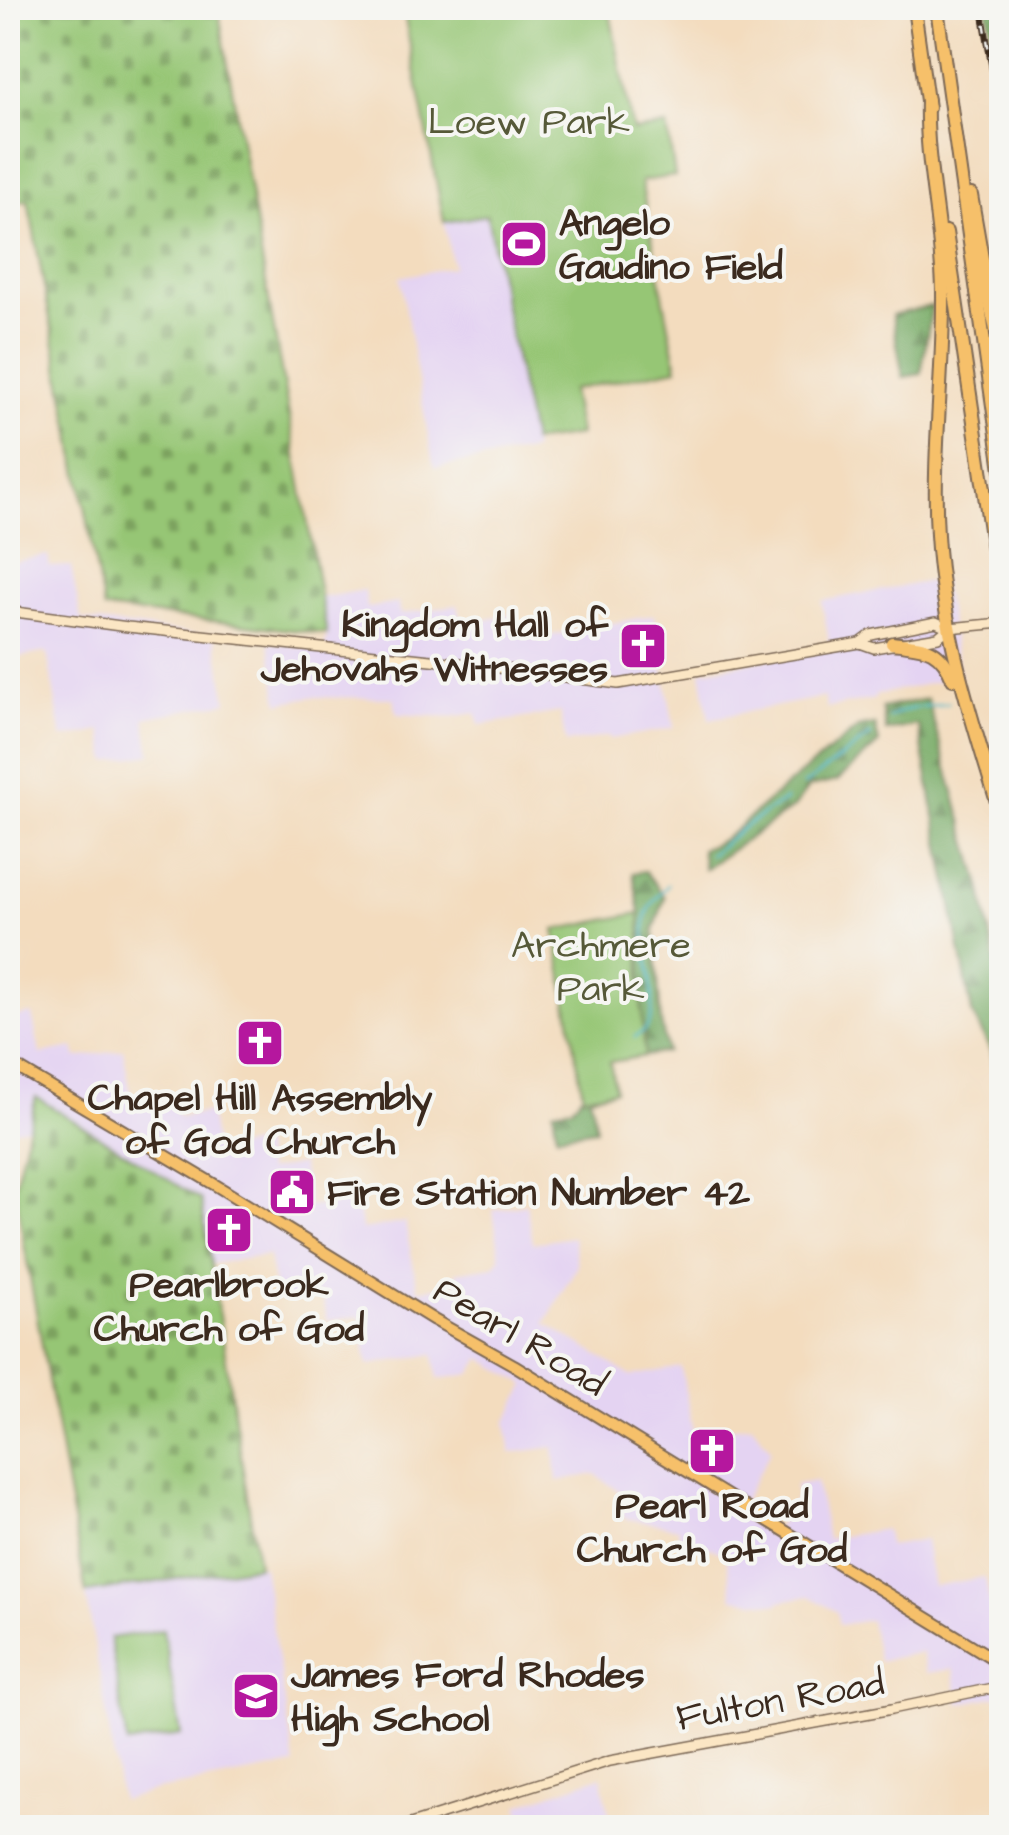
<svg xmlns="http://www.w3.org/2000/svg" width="1009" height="1835" viewBox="0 0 1009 1835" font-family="'Architects Daughter',sans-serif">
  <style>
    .built { fill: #e4d3f2 }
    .forest { fill: url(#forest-firs); stroke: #5a6a42; stroke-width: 2.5 }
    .cemetery { fill: url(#cemetery-stones); stroke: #68784a; stroke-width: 2.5 }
    .park { fill: #96c675; stroke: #68784a; stroke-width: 2.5 }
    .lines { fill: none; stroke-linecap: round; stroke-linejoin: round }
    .stream { stroke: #4cb8c8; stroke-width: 2.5 }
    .secondary-casing { stroke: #7b6856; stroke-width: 12 }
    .primary-casing { stroke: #7b6856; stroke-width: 14 }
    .motorway-casing { stroke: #7b6856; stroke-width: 16 }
    .secondary { stroke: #fbe6c4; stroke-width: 9 }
    .primary { stroke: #f6c06b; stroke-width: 10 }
    .motorway { stroke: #f6c06b; stroke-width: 12 }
    .rail-casing { stroke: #3b2a1e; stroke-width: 6 }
    .rail { stroke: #f6f6f2; stroke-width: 2.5; stroke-dasharray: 8; stroke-linecap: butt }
    .labels { text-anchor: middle; stroke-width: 8; stroke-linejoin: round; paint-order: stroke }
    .park-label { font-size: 38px; fill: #565938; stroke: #f6f6f2 }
    .poi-label { font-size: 38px; font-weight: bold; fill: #3b2a1e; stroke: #f6f6f2; text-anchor: start }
    .street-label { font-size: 38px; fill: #3b2a1e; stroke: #f6f6f2 }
  </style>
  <defs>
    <pattern id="forest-firs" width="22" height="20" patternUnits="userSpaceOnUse" patternTransform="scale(2.5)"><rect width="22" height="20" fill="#78ab66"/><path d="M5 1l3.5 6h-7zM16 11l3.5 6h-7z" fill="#648b53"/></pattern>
    <pattern id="cemetery-stones" width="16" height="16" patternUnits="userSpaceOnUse" patternTransform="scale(2.5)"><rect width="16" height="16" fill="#96c675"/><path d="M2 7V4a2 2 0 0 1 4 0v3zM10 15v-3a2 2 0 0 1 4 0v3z" fill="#7ca15f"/></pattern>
  </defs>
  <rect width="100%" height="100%" fill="#f6f6f2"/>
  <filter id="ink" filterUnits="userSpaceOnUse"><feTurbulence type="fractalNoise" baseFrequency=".01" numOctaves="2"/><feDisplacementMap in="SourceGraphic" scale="20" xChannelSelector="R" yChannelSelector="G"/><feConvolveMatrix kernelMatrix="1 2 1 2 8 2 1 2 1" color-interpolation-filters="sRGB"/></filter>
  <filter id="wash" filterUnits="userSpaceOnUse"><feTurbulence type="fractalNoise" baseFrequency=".0048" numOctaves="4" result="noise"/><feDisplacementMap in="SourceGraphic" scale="40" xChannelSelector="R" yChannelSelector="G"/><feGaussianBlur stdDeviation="2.25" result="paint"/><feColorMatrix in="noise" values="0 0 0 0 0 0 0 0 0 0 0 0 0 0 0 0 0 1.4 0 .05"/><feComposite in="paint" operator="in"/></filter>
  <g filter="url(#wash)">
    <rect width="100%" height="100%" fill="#f3dcbe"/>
    <g class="built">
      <polygon points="487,214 534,450 434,468 400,277 453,267 444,222"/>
      <polygon points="48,555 50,567 71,566 81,620 215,637 227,702 145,718 151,754 108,762 102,731 62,738 47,652 8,659 8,563"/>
      <polygon points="942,579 960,677 875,695 875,699 827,708 824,697 709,719 701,671 830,648 822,601"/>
      <polygon points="364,590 367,608 398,603 401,614 458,605 462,624 511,614 513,628 529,625 532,639 654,615 674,728 610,739 609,736 566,743 560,712 479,725 476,713 450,717 397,714 393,698 310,697 279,703 269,643 324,650 327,634 320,598"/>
      <polygon points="32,1014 40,1054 74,1048 77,1058 123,1050 133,1106 168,1100 179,1117 209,1112 216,1151 262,1143 267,1171 301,1164 309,1207 356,1200 362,1230 405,1222 418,1290 457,1284 456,1272 494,1266 500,1257 493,1210 526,1204 533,1243 573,1237 577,1266 545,1323 631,1376 681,1367 693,1433 752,1425 771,1450 736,1514 772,1536 797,1496 795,1485 816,1481 827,1539 885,1529 889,1546 925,1540 933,1586 985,1577 993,1617 1001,1616 1001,1715 997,1696 959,1704 953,1669 926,1673 922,1652 878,1661 870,1620 839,1625 837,1612 809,1596 780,1601 779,1604 733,1598 726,1554 678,1536 679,1528 623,1518 619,1491 595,1474 557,1481 554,1447 511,1453 506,1423 526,1385 481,1358 471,1374 438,1379 434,1354 368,1365 360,1316 327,1321 322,1293 276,1300 269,1255 211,1264 201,1199 37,1097 29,1127 8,1130 8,1069 17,1073 8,1018"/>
      <polygon points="263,1566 295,1765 156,1790 121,1801 86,1593"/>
      <polygon points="601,1776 612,1827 522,1827 519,1805"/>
    </g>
    <g class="forest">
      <polygon points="987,8 1001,8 1001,104"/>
      <polygon points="932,306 921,374 903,377 892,315"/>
      <polygon points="927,699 981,886 1000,983 1001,1111 991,1052 972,1013 918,725 886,731 882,708"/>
      <path d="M875,725l4,18 -42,38 -28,6 -15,20 -90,62 -3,-20c25,-6 39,-24 58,-40 32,-28 66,-54 99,-81z"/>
      <polygon points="645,871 665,897 654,930 661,1022 667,1052 610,1062 615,1090 590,1096 596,1129 557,1135 553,1110 572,1107 583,1093 579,1070 642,1009 640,912 633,873"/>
    </g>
    <g class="cemetery">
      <polygon points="8,8 218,8 327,634 104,609 28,200 8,204"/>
      <polygon points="36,1097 201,1200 258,1566 86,1593 14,1187"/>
    </g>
    <g class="park">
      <polygon points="403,8 609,8 633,131 667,126 675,176 641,181 677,368 571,390 579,435 532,442 487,215 444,222"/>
      <polygon points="640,913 641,998 645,1056 610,1062 615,1090 583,1096 555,930"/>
      <polygon points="163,1630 181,1735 127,1744 110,1638"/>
    </g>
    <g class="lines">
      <g class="stream">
        <path d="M889,718c18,-12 40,-11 60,-15"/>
        <polyline points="804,785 871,735"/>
        <polyline points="710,855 744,827 785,800"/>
        <path d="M635,1037c2,-2 11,-7 12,-10 16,-24 -7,-81 -1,-109 3,-13 13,-23 22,-33"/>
      </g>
    </g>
  </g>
  <g filter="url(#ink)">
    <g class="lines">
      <g class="secondary-casing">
        <g id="secondary">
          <polyline points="8,611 128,627 468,664 618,684 860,643 871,635 936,622 949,628"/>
          <polyline points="860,643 874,648 938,637 949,628 1002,623"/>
          <polyline points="398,1828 610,1761 892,1709 1002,1686"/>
        </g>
      </g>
      <g class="primary-casing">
        <polyline id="primary" points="8,1062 217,1186 434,1320 514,1365 1002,1664"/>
      </g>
      <g class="motorway-casing">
        <g id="motorway">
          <polyline points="914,8 928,108"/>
          <polyline points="937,8 1002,470"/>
          <path d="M927,100c-2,65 15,126 16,191 1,81 -11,163 -6,244 6,100 36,189 65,283"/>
          <polyline points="971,195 990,304 1002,355"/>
          <polyline points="946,232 1002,611"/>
          <path d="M892,643c32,4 48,3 61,36"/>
        </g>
      </g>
      <use href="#secondary" class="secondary"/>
      <use href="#primary" class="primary"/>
      <use href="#motorway" class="motorway"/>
      <g class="rail-casing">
        <polyline id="rail" points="982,8 1002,133"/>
      </g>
      <use href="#rail" class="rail"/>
    </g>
  </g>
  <defs>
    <g id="stadium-square" transform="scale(2.5)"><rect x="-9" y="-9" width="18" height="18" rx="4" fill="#b5179e" stroke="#f6f6f2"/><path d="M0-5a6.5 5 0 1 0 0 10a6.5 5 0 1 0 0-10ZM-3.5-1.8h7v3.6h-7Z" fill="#fff"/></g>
    <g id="church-square" transform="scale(2.5)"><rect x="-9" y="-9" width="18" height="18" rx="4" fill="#b5179e" stroke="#f6f6f2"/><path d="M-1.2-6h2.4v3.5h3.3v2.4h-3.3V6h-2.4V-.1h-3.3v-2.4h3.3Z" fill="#fff"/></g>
    <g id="civic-square" transform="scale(2.5)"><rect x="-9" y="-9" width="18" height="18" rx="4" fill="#b5179e" stroke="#f6f6f2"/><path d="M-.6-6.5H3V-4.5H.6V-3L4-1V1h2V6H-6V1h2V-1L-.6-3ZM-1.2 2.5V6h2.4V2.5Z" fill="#fff"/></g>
    <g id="school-square" transform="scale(2.5)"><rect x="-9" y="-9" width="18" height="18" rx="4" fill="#b5179e" stroke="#f6f6f2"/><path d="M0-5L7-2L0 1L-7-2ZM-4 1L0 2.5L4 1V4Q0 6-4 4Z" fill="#fff"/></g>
  </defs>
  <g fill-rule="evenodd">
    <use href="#stadium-square" x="524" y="244"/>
    <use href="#church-square" x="643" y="646"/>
    <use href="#church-square" x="260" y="1043"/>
    <use href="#civic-square" x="292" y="1192"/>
    <use href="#church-square" x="229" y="1230"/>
    <use href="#church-square" x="712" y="1451"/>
    <use href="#school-square" x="256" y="1696"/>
  </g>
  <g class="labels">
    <g class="park-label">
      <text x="529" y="134">Loew Park</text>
      <text x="601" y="957">Archmere<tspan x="601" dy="44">Park</tspan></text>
    </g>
    <g class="poi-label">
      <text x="559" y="235">Angelo<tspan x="559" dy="44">Gaudino Field</tspan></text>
      <text x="608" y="637" text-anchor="end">Kingdom Hall of<tspan x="608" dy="44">Jehovahs Witnesses</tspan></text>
      <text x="260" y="1110" text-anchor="middle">Chapel Hill Assembly<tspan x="260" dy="44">of God Church</tspan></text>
      <text x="327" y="1205">Fire Station Number 42</text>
      <text x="229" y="1297" text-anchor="middle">Pearlbrook<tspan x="229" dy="44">Church of God</tspan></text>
      <text x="712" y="1518" text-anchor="middle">Pearl Road<tspan x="712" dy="44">Church of God</tspan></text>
      <text x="291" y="1687">James Ford Rhodes<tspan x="291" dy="44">High School</tspan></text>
    </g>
    <g class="street-label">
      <text transform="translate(521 1336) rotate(31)" y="13">Pearl Road</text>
      <text transform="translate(780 1699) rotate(-10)" y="13">Fulton Road</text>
    </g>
  </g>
  <rect width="1009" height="1835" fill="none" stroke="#f6f6f2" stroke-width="40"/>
</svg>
